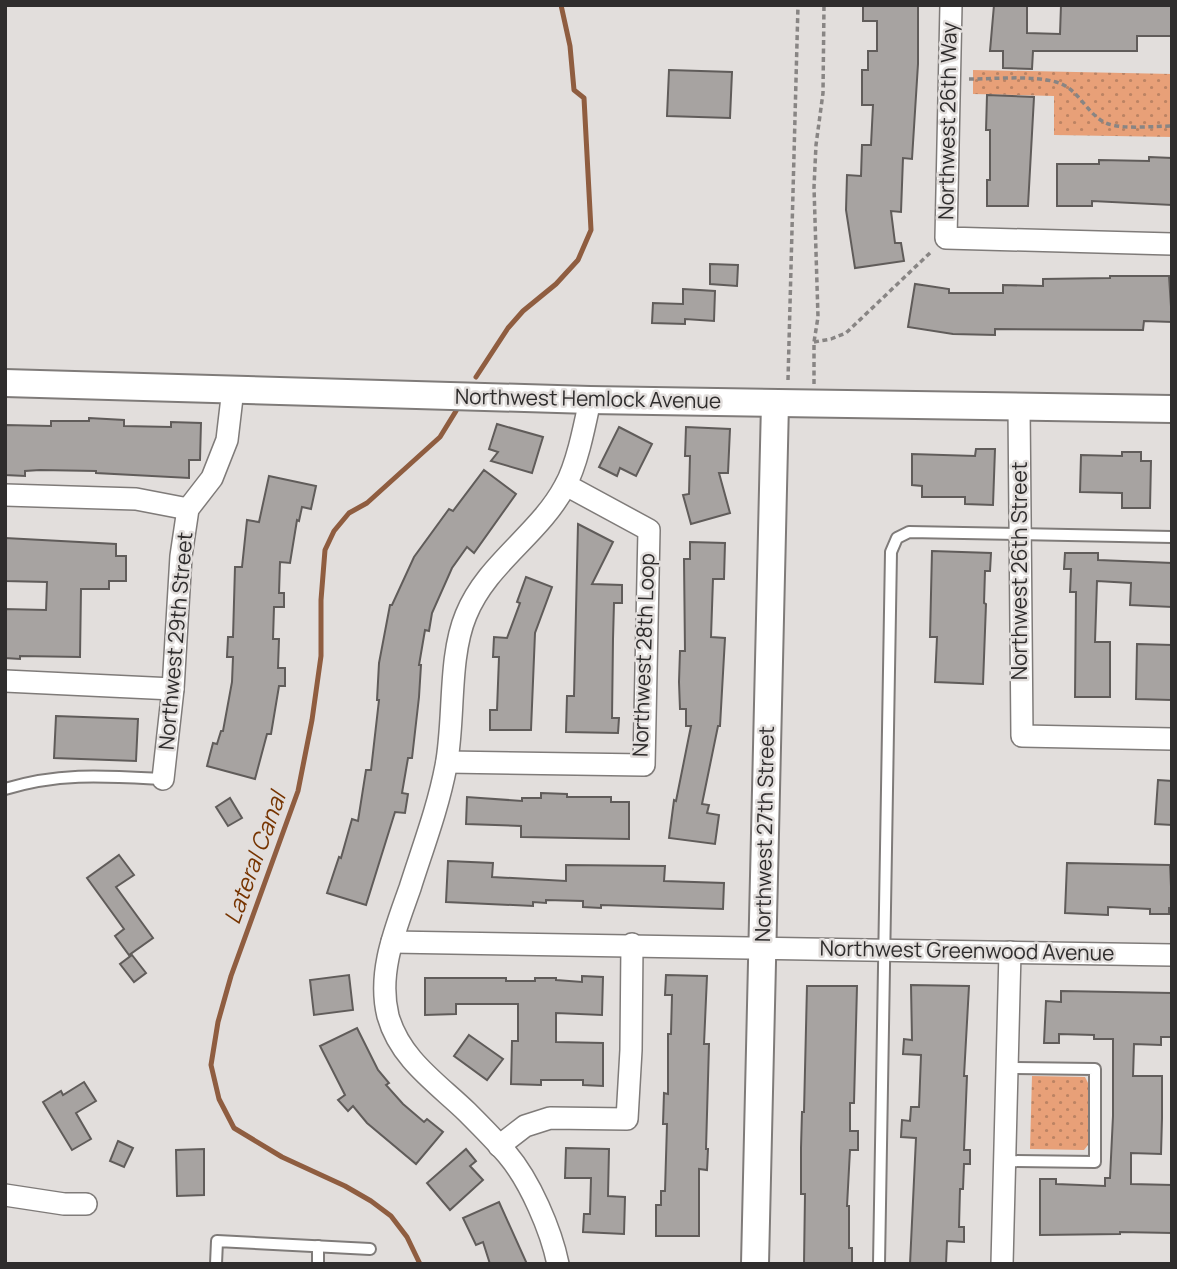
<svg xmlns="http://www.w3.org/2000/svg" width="1177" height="1269" viewBox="0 0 1177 1269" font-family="Manrope,sans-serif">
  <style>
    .park { fill: url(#park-dots) }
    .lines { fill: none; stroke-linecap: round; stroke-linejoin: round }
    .stream { stroke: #8f5d40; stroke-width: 5 }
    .building { fill: #a7a3a1; stroke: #605c5a; stroke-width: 2 }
    .service-casing { stroke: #7f7b79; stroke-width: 14 }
    .minor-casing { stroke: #7f7b79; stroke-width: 24 }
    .tertiary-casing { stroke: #7f7b79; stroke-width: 30 }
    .path { stroke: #888584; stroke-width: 3.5; stroke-dasharray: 5 3.5; stroke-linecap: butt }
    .service { stroke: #fff; stroke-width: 10 }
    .minor { stroke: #fff; stroke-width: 21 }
    .tertiary { stroke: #fff; stroke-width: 26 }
    .labels { text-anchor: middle; stroke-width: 5; stroke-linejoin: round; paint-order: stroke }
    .street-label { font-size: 21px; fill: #2f2d2d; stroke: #e2dedc }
    .water-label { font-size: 23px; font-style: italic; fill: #763400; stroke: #e2dedc }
  </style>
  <defs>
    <pattern id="park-dots" width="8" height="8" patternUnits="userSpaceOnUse" patternTransform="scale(1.75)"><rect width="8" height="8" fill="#e8a078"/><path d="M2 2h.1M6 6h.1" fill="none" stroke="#bc8363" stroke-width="1.8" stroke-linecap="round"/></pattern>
  </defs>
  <rect width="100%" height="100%" fill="#e2dedc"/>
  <g class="park">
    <polygon points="973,70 1172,74 1172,137 1054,135 1054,96 973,94"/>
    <polygon points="1032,1076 1085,1077 1088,1083 1088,1145 1084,1150 1030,1149"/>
  </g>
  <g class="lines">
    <g class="stream">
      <polyline points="476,377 508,328 523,311 556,284 578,260 591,230 584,98 574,90 570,46 561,5"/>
      <polyline points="420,1264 407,1237 391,1216 371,1201 345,1186 282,1157 234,1128 219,1099 211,1065 218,1022 231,976 298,791 312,720 321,656 321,600 325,550 334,531 349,513 367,503 440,437 456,411"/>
    </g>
  </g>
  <g class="building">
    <polygon points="863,5 918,5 918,64 912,159 903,158 901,212 891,211 895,243 901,243 904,261 855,268 846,210 847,175 861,176 862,145 871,145 873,105 862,105 862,70 868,70 868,51 877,51 877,21 863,21"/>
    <polygon points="994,5 1027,5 1027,33 1060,34 1061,5 1171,5 1171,36 1137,36 1137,51 1033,51 1032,69 1003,68 1003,51 990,51"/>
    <polygon points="669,70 732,72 730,118 667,116"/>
    <polygon points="987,95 1034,97 1028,206 987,206 987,180 990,180 990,130 986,130"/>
    <polygon points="1149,157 1172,158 1172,205 1092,201 1092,206 1057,206 1057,164 1099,164 1099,160 1149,161"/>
    <polygon points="710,264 738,265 737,286 710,284"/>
    <polygon points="1110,276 1169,276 1172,322 1144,321 1143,330 995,329 995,335 953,334 908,327 915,284 949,289 949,293 1003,293 1003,285 1043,286 1043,279 1110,278"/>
    <polygon points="683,289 715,291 714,321 685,319 685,324 652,323 653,303 683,304"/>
    <polygon points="89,418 124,420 124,426 171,427 171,422 201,423 200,460 189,460 189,478 96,473 96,471 40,470 25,471 25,476 5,475 6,425 51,426 51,421 89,421"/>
    <polygon points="497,424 543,437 532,473 491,461 498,452 489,449"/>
    <polygon points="619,427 652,444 636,476 620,468 617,476 599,467"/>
    <polygon points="686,427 730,429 728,473 719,473 730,513 691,524 683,495 689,494 690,456 685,456"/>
    <polygon points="976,449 995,449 993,505 965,504 965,497 922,497 922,486 912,485 912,454 975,456"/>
    <polygon points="1122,452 1141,452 1141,461 1151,461 1150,508 1122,508 1122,493 1080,492 1081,455 1122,456"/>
    <polygon points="484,470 516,494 474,553 467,547 452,568 432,613 429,631 425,630 419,665 421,665 419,697 412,758 408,758 402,793 408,794 405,813 395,812 366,905 327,893 339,857 341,858 352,819 358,821 366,770 371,770 379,700 377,700 379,663 390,605 392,605 414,557 449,509 453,511"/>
    <polygon points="269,476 316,486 311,509 302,507 299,521 297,520 290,563 280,562 279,593 284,593 284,607 274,607 273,639 279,639 278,668 285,668 285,686 279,686 271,734 267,734 255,779 207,766 213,743 217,744 221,731 223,731 232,682 233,657 227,657 228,637 233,637 235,567 242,567 247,520 259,522"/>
    <polygon points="578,524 613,542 592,584 622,585 622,603 614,603 613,639 612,718 619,718 618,733 566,732 567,696 574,696"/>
    <polygon points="5,538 116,544 116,556 126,556 126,581 109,581 109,589 81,589 80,657 20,656 20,659 5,658 5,609 46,610 47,582 5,581"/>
    <polygon points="690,542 725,543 724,579 713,579 711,637 725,638 720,726 718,726 702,804 709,805 707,813 719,815 715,844 669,838 674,800 676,801 691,726 686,726 686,709 680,709 679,682 680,651 685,651 684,559 690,559"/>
    <polygon points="932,551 991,553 990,571 985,571 984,603 986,604 983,684 935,682 937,637 930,637"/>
    <polygon points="1065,553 1098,553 1098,560 1172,563 1172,607 1130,605 1131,583 1097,581 1095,642 1110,642 1110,697 1075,697 1076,592 1070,592 1071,569 1064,569"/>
    <polygon points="526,577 552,587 535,633 531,730 490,730 490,710 497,710 499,657 493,657 494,637 507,638 520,603 517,602"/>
    <polygon points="1137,644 1172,645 1171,700 1136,699"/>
    <polygon points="56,716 138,719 136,761 54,758"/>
    <polygon points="1158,780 1172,781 1172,825 1155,824"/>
    <polygon points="541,793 567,794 567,797 611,797 611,802 629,802 629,839 521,837 521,826 466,824 467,797 522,801 522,798 541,798"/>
    <polygon points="230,798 242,818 228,826 216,807"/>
    <polygon points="119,855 134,875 116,887 153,938 129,955 115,936 124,929 87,878"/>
    <polygon points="448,861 493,863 492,877 566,881 566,865 665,866 664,881 724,883 723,909 601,905 601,908 583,907 583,901 546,900 546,903 533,902 533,906 446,902"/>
    <polygon points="1067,863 1170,865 1172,908 1169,908 1169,914 1150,914 1150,909 1108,907 1108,915 1065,913"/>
    <polygon points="132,955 146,973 134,982 120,964"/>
    <polygon points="349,975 353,1010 314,1015 310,980"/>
    <polygon points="666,975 707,976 704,1044 709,1044 706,1149 708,1149 707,1170 699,1169 699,1236 656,1236 656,1205 661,1205 661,1191 665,1191 667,1124 663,1124 664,1093 668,1094 668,1034 671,1034 672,995 665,995"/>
    <polygon points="582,976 603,977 602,1015 556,1013 556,1042 603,1043 603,1086 583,1085 583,1080 541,1080 541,1085 511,1084 512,1041 518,1041 518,1004 456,1004 456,1014 425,1015 425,978 506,978 506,981 535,981 535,978 556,978 556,980 582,982"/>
    <polygon points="911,985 969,986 964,1076 967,1076 964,1150 970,1150 970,1164 964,1164 963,1189 960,1189 959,1227 964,1227 964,1242 947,1241 946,1264 910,1264 916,1138 901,1137 902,1120 910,1121 911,1107 919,1107 921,1055 903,1054 904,1039 912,1040"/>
    <polygon points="807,986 857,986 854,1103 850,1103 850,1131 858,1131 858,1150 850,1150 847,1206 849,1206 849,1248 852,1248 852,1264 804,1264 805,1194 801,1194 801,1148 802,1112 804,1112"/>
    <polygon points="1061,991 1172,993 1172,1037 1161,1037 1161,1045 1134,1044 1133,1076 1162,1076 1162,1118 1161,1154 1131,1153 1131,1184 1172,1185 1172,1233 1120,1232 1120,1234 1040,1235 1040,1179 1056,1179 1056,1184 1105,1186 1105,1178 1110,1178 1113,1116 1113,1039 1094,1039 1094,1035 1059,1034 1059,1043 1044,1043 1046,1001 1061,1002"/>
    <polygon points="357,1028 378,1070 389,1083 386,1085 403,1104 424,1122 427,1119 443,1132 416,1164 367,1123 353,1106 348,1111 338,1100 345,1095 320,1046"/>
    <polygon points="469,1035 503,1059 487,1080 454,1056"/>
    <polygon points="84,1082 96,1101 76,1113 91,1139 72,1150 43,1102 61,1091 63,1095"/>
    <polygon points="118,1141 133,1148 124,1167 110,1161"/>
    <polygon points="566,1148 609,1149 608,1196 625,1197 624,1234 583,1232 584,1214 590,1214 591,1178 565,1178"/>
    <polygon points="204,1149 204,1195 177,1196 176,1150"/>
    <polygon points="466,1149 476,1161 470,1166 483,1180 450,1210 427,1183"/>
    <polygon points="499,1202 527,1264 490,1264 483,1242 476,1245 463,1218"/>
  </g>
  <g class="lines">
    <g class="service-casing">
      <g id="service">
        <path d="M5,789c55,-17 102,-13 158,-10"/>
        <polyline points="1005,1161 1095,1162 1095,1069 1007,1068"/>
        <polyline points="216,1264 217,1241 370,1249"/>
        <polyline points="318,1264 318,1246"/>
        <polyline points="879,1264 891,552 897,538 909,532 1172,537"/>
      </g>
    </g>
    <g class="minor-casing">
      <g id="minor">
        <polyline points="951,5 946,238 1172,244"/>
        <polyline points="1019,406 1022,736 1172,739"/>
        <polyline points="5,495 136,499 188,509"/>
        <polyline points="5,681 173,689"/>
        <polyline points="447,762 644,765 649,530 566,485"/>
        <polyline points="163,779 173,689 181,556 188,509 212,478 227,440 233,389"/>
        <polyline points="392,942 1172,955"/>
        <polyline points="499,1146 525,1126 550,1118 627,1119 631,1050 632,944"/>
        <polyline points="5,1195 64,1204 86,1204"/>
        <path d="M558,1264c-7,-34 -28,-83 -51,-110 -12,-14 -26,-28 -40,-42 -30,-29 -67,-53 -79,-96 -11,-44 8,-88 22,-128 13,-41 28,-80 36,-122 9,-46 2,-108 20,-151 21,-52 73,-80 99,-129 12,-21 20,-62 25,-86"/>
        <polyline points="1002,1264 1010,952"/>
      </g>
    </g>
    <g class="tertiary-casing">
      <g id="tertiary">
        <polyline points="5,383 590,400 1172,409"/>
        <polyline points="755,1264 775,403"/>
      </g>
    </g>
    <g class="path">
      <path d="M969,79c26,0 62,-4 87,3 23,6 30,32 50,41 16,7 48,3 66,3"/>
      <polyline points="814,342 831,339 846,333 932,251"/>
      <polyline points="788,380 798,5"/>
      <polyline points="814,384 814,342 818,317 814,187 816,145 823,93 824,5"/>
    </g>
    <use href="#service" class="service"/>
    <use href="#minor" class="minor"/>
    <use href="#tertiary" class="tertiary"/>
  </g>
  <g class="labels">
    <g class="street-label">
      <text transform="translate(948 121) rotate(-89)" y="7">Northwest 26th Way</text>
      <text transform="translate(588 399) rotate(1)" y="7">Northwest Hemlock Avenue</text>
      <text transform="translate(1020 571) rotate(-90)" y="7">Northwest 26th Street</text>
      <text transform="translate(176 641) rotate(-85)" y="7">Northwest 29th Street</text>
      <text transform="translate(644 655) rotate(-88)" y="7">Northwest 28th Loop</text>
      <text transform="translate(765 834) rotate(-89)" y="7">Northwest 27th Street</text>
      <text transform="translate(967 951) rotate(1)" y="7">Northwest Greenwood Avenue</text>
    </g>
    <g class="water-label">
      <text transform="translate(255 858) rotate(-70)" y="8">Lateral Canal</text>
    </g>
  </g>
  <rect width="1177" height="1269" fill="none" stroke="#2f2d2d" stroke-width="14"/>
</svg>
